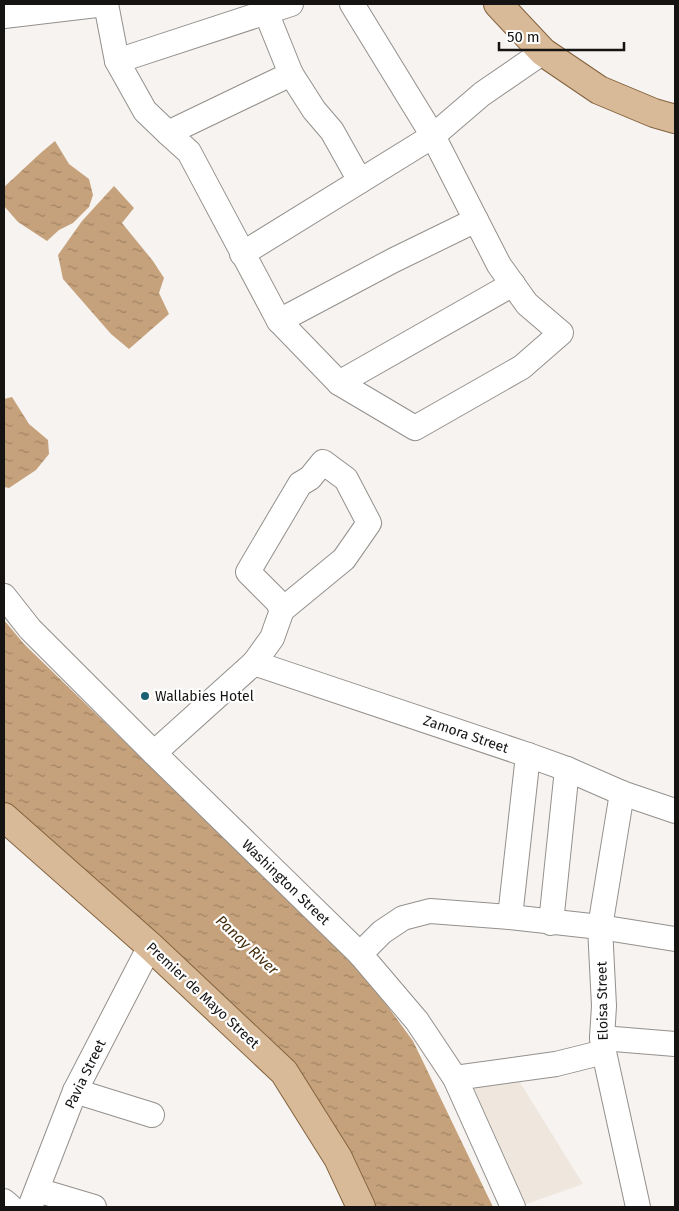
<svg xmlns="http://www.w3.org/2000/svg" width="679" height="1211" viewBox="0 0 679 1211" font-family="'Fira Sans',sans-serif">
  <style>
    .built { fill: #efe7de }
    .water { fill: url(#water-ripples) }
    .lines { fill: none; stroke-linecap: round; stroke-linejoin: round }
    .minor-casing { stroke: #93908d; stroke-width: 26 }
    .major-casing { stroke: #83623d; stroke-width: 30 }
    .minor { stroke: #fff; stroke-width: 24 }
    .major { stroke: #d8ba98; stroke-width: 28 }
    .poi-dot { fill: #1c6173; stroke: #fff; stroke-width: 2 }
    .labels { text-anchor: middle; stroke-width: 4.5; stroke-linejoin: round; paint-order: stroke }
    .poi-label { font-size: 14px; fill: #151413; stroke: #fff; text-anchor: start }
    .street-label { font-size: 14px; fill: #151413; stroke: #fff }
    .water-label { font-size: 15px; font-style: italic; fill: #452c0d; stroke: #fff }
  </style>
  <defs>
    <pattern id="water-ripples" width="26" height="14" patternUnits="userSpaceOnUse" patternTransform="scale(1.25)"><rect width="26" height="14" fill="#c6a27c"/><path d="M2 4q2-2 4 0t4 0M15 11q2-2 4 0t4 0" fill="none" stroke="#a08364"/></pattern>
  </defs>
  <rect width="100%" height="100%" fill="#f6f3f0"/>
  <polygon class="built" points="516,1076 583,1184 521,1206 465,1084"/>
  <g class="water">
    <path d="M55,141l14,23 20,15 4,16 -4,12 -16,16 -14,7 -12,11 -29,-19 -14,-16v-19c17,-15 33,-32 51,-46z"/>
    <polygon points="114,186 134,208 122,223 153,261 164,278 159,293 169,314 129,349 111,334 63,279 58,255 82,221"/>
    <polygon points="12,397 29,424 48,440 49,454 36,470 9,488 4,487 4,399"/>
    <polygon points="4,620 24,644 364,974 413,1041 493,1207 371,1207 300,1078 4,803"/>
  </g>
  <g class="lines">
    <g class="minor-casing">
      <g id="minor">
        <polyline points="106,4 117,61 145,111 168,133"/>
        <polyline points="352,4 433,136 499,265 527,304 561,333 522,367 415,428 339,383 279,321 189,152 168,133 291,74 314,110 332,131 360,181"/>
        <polyline points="266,12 291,74"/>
        <polyline points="4,16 105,4"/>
        <polyline points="117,61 291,4"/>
        <polyline points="242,254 433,136 482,94 543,52"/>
        <polyline points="279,321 394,260 476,220"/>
        <polyline points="339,383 513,284"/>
        <polyline points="4,596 30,629 154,753 360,954 417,1021 455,1078 513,1207"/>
        <polyline points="254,663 528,755 567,769 622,793 675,811"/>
        <polyline points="154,753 254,663 272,638 282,610 344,559 369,523 346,479 323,462 310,478 300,484 248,572 277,601 282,610"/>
        <polyline points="622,793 600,927 604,1006 602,1038 604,1052 638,1207"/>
        <polyline points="510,917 528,755"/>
        <polyline points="551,923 567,769"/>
        <polyline points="360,954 382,932 403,918 430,911 510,917 600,927 675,939"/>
        <polyline points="602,1038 675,1044"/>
        <polyline points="455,1078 556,1064 604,1052"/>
        <polyline points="75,1091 152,1115"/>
        <polyline points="37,1190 94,1207"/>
        <polyline points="4,1201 11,1207"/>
        <polyline points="30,1207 75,1091 150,946"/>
      </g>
    </g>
    <g class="major-casing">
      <g id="major">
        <polyline points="498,4 543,52 599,90 654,113 675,119"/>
        <polyline points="4,817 150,946 284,1072 338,1158 361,1207"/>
      </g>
    </g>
    <use href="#minor" class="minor"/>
    <use href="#major" class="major"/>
  </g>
  <circle class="poi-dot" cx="145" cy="696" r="5"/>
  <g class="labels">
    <g class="poi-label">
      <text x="155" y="701">Wallabies Hotel</text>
    </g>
    <g class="street-label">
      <text transform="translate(466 734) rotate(19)" y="5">Zamora Street</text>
      <text transform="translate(286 882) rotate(44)" y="5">Washington Street</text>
      <text transform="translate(203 995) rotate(43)" y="5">Premier de Mayo Street</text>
      <text transform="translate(602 1001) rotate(-91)" y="5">Eloisa Street</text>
      <text transform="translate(85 1074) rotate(-64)" y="5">Pavia Street</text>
    </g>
    <g class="water-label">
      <text transform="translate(247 945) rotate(43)" y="5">Panay River</text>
    </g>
  </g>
  <rect width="679" height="1211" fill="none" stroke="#151413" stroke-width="10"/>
  <path d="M499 42v8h125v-8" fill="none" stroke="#151413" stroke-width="2.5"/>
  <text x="507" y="42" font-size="15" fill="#151413" stroke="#ffffff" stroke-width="4" paint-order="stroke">50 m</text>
</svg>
